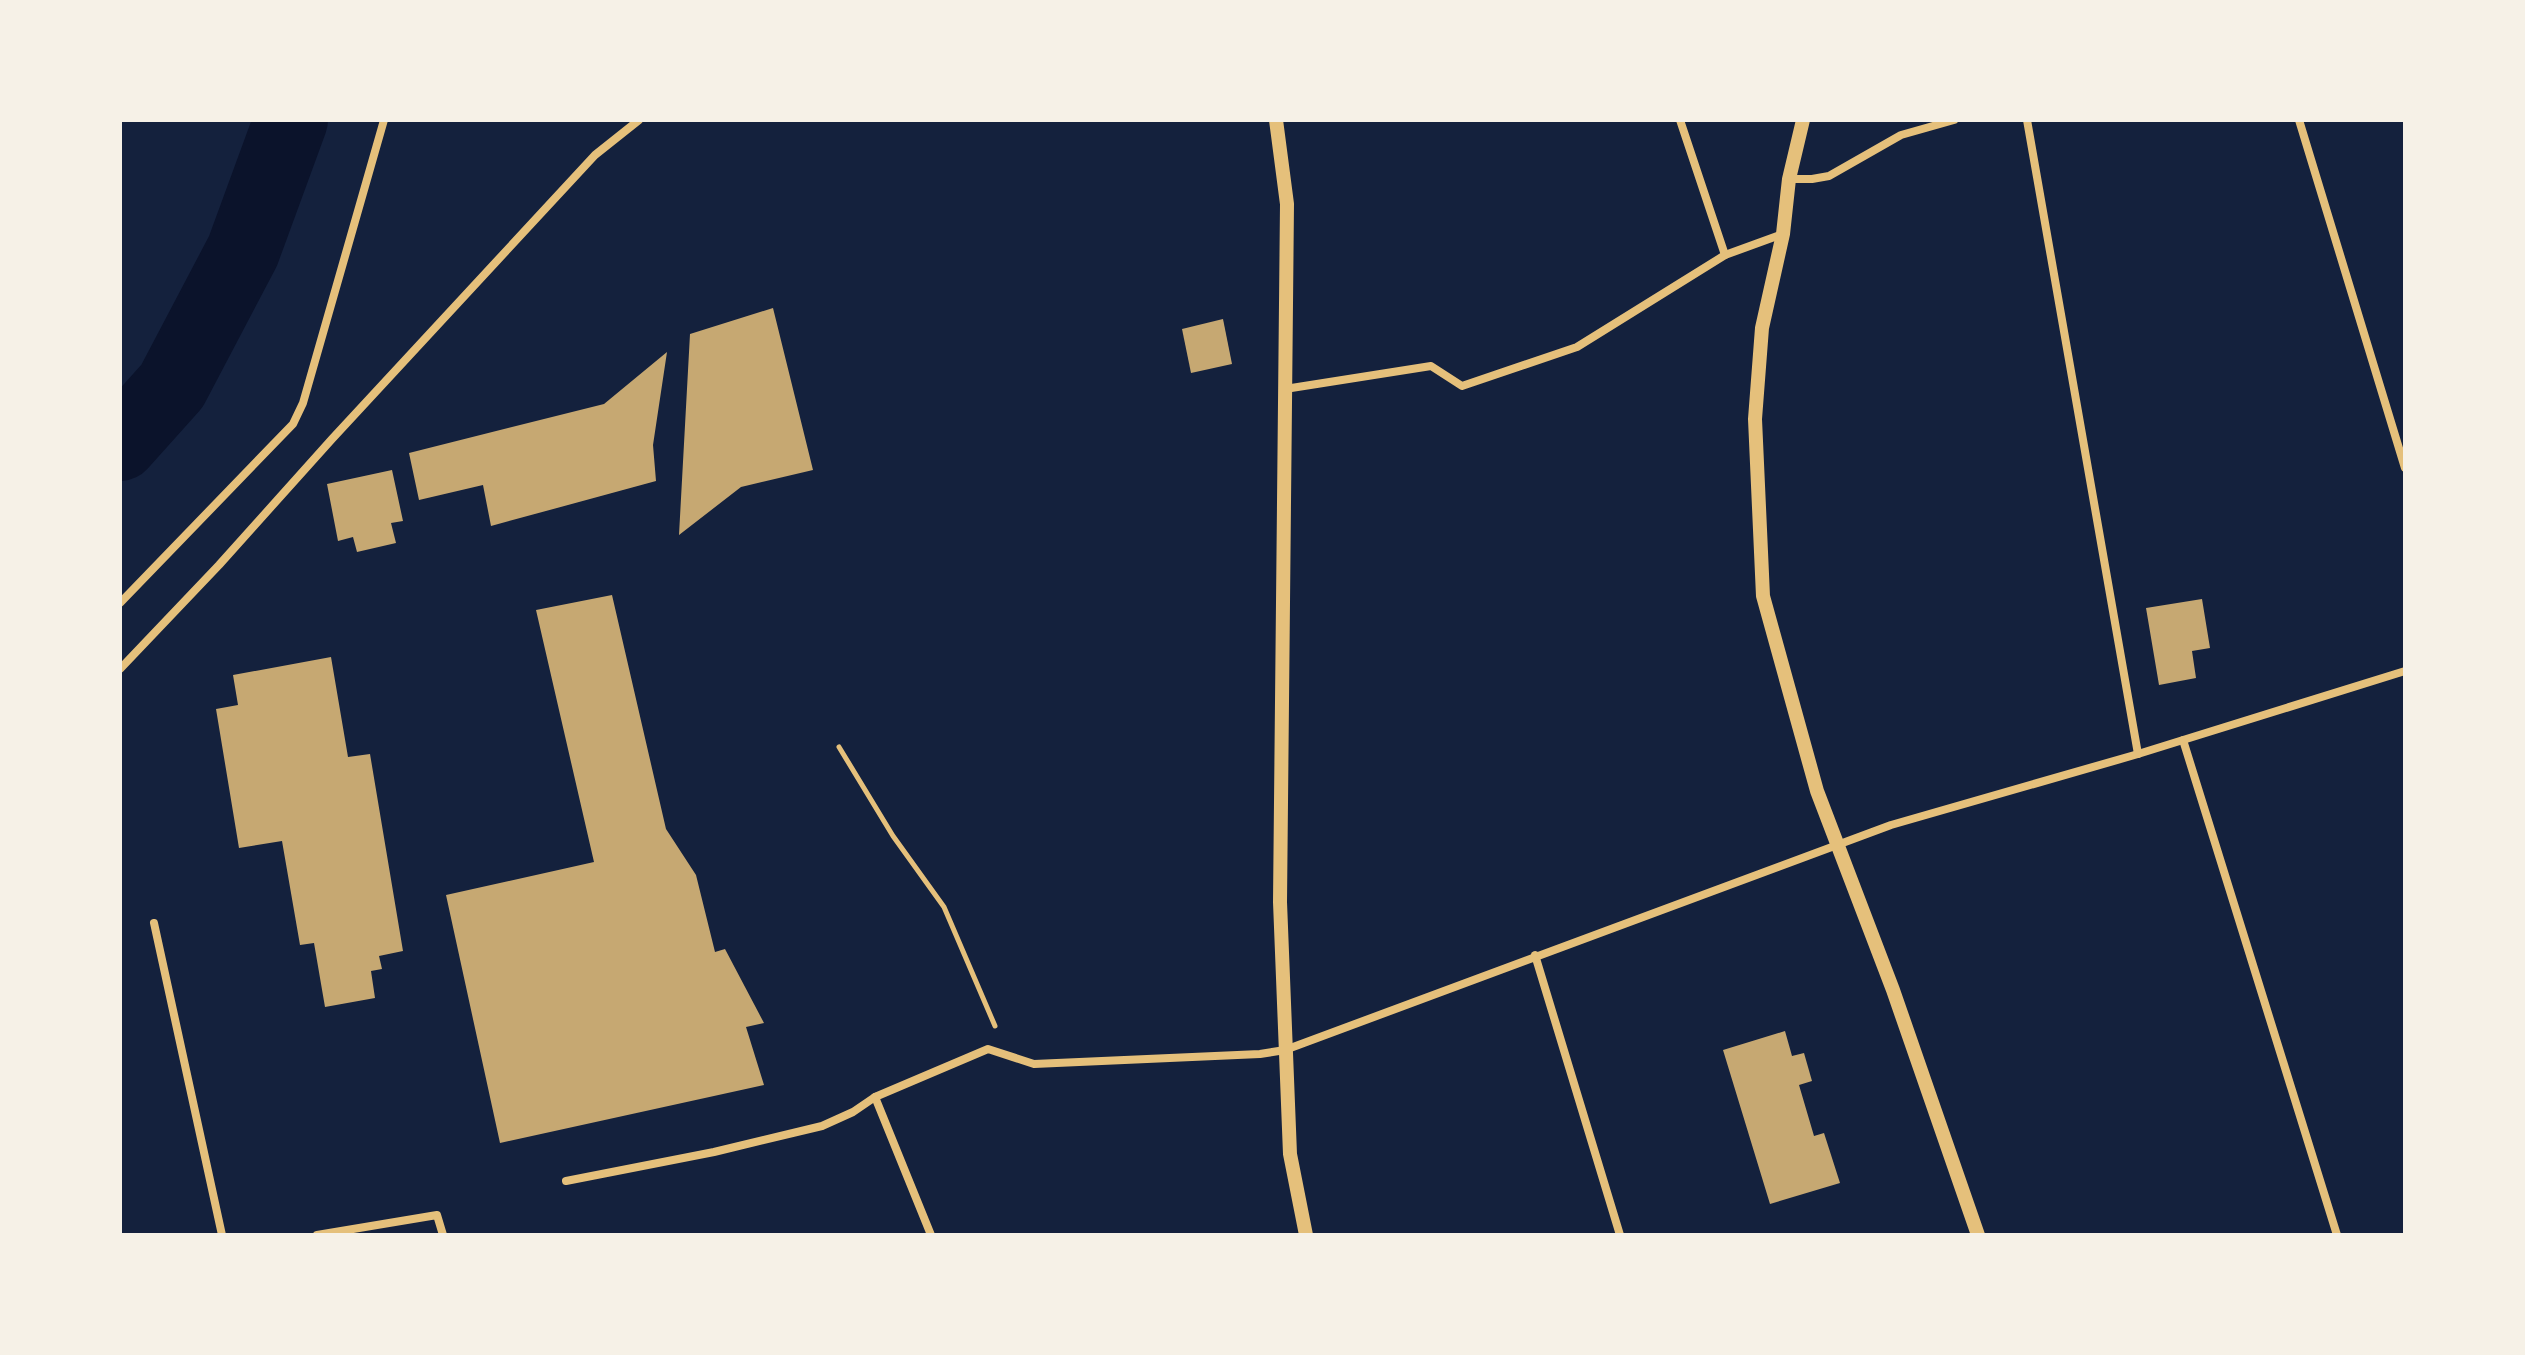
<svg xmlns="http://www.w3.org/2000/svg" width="2525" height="1355" viewBox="0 0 2525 1355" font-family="'IBM Plex Serif',serif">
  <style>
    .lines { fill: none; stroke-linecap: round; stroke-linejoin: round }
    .river { stroke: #0b132b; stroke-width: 74 }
    .building { fill: #c6a872 }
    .path { stroke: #e5c07b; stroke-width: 5 }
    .minor { stroke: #e5c07b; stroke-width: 8 }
    .tertiary { stroke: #e5c07b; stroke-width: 14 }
  </style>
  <rect width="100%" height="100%" fill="#14213d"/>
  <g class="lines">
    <polyline class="river" points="120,444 172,386 243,251 291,120"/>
  </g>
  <g class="building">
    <polygon points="773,308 813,470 741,487 679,535 690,334"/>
    <polygon points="1223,319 1232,364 1191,373 1182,329"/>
    <polygon points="667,352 653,445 656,481 491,526 483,485 419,500 409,453 604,404"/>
    <polygon points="392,470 403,521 391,523 396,543 357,552 353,537 338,541 327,484"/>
    <polygon points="612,595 666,829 696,875 715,952 725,949 764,1023 746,1027 764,1085 500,1143 446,895 594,862 536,610"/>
    <polygon points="2202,599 2210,648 2192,651 2196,678 2159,685 2146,608"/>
    <polygon points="331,657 348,757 370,754 403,951 379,956 382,969 371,971 375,998 325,1007 314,943 300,945 282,841 239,848 216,709 238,705 233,675"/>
    <polygon points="1785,1031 1792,1056 1804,1053 1812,1081 1799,1085 1814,1136 1824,1133 1840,1183 1770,1204 1723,1050"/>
  </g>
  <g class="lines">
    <polyline class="path" points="839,747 893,836 944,907 995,1026"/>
    <g class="minor">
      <polyline points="1680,120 1725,255"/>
      <polyline points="2027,120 2138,754"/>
      <polyline points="2299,120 2405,468"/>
      <polyline points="1789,179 1812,179 1829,176 1901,135 1954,120"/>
      <polyline points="1285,389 1431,366 1462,386 1577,347 1725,255 1783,234"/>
      <polyline points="120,603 293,424 303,403 384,120"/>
      <polyline points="120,669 219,565 332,439 595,155 639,120"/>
      <polyline points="2183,740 2337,1235"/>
      <polyline points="154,923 222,1235"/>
      <polyline points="1535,955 1620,1235"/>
      <polyline points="875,1097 931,1235"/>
      <polyline points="566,1181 714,1152 822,1126 853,1112 875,1097 988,1049 1034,1064 1260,1054 1285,1050 1891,825 2138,754 2405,671"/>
      <polyline points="317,1235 437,1215 443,1235"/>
    </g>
    <g class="tertiary">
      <polyline points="1276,120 1287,204 1280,902 1290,1154 1306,1235"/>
      <polyline points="1803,120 1789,179 1783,234 1762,328 1755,419 1763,596 1817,791 1893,990 1978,1235"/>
    </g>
  </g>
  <rect width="2525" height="1355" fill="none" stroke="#f6f1e7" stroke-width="244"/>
</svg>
